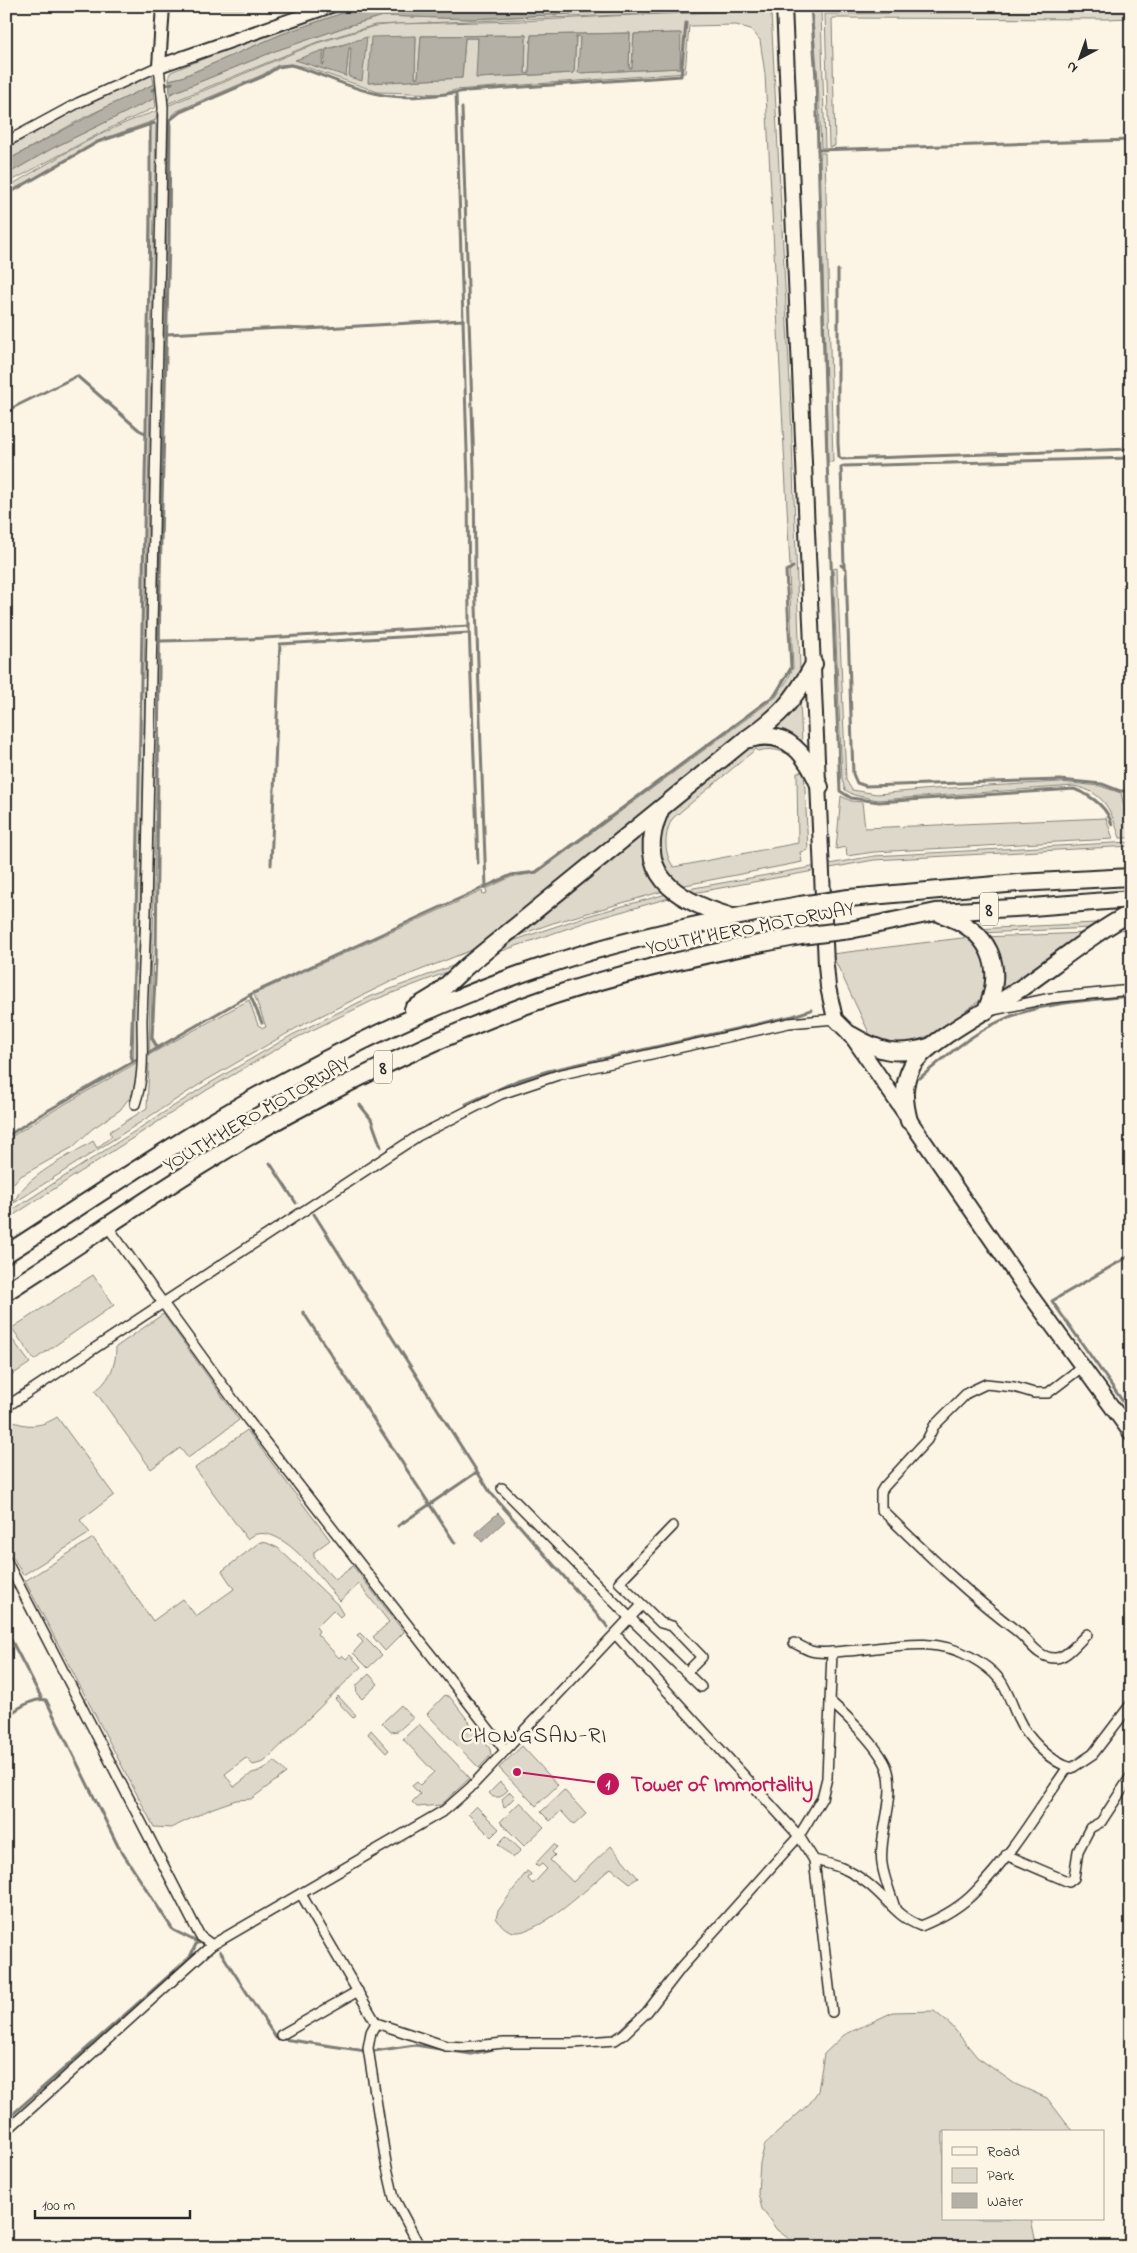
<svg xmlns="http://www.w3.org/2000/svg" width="1137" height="2253" viewBox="0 0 1137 2253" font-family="'Indie Flower',sans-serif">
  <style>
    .green { fill: #ded8ca; stroke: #84827a; fill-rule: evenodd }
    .water { fill: #b4b0a5; stroke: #7d7b74 }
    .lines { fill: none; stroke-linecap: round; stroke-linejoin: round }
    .stream { stroke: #7d7b74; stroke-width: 3 }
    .street-casing { stroke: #2b2b2b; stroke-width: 12 }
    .secondary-casing { stroke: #2b2b2b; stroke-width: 16 }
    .primary-casing { stroke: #2b2b2b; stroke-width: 18 }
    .highway-casing { stroke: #2b2b2b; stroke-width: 20 }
    .street { stroke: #fcf5e5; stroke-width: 9 }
    .secondary { stroke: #fcf5e5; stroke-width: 12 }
    .primary { stroke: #fcf5e5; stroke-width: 14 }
    .highway { stroke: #fcf5e5; stroke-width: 16 }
    .highway-bridge-casing { stroke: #2b2b2b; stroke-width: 20; stroke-linecap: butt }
    .highway-bridge { stroke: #fcf5e5; stroke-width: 16 }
    .labels { text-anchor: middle; stroke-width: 5; stroke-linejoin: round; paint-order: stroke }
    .shield { fill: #fcf5e5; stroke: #6a6863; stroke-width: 1 }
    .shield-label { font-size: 19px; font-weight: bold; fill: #2b2b2b }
    .street-label { font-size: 20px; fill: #2b2b2b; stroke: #fcf5e5 }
    .quarter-label { font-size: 22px; letter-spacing: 1px; fill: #2b2b2b; stroke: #fcf5e5 }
    .leader { fill: none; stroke: #c2185b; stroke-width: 2 }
    .callout-dot { fill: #c2185b; stroke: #fcf5e5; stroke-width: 2 }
    .mark-label { font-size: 15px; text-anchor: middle; font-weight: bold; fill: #fff }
    .callout-label { font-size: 21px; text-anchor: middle; font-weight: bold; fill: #c2185b; stroke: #fcf5e5; stroke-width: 5; stroke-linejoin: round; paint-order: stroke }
  </style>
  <rect width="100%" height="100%" fill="#fcf5e5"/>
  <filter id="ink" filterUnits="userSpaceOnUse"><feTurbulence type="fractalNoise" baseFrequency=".02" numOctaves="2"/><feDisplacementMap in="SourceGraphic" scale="10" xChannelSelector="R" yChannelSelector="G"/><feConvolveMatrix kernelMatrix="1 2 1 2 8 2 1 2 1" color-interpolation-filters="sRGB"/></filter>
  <g filter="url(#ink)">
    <g class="green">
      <polygon points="340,6 363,6 282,34 182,77 169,80 169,75 171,72 255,37"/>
      <polygon points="726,6 770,7 767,9 375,25 317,42 167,104 170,94 275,51 348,26 383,16 471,19"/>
      <polygon points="876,6 1131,6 1131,7 821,10 825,148 821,148 818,80 812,9"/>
      <path d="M767,10l4,2 19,372 10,284 -3,12 -14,21 -311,249 -82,32 -90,44 -95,55 -191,122c8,-25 57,-48 79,-62l4,7 15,-12 -3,-4 38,-24 2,-44h-2v-8l102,-56 9,25 5,3 3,-1 -12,-33 228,-103 1,3 4,-1 -1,-4 25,-12 26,-4 239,-176 12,-18 5,-11 -4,-96 4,-5 -3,-1 -25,-492 -5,-34 -9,-11 -15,-4 -47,1 -4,47 -230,17 -12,4 -65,-2 -72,-25 -16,-3 -12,1 -16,10 -85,36 -8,8 -10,523h-3l11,-536 150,-63 58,-17 22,-2 126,-3 88,-5zM630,33l-1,35 3,1 2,-35 46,-1v35l-101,5 1,-36 -4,-1 -2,37 -97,5 1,-40h-13l-3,40 -94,5 48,-47 -1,42h3l3,-42 105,-1 -1,39h4l2,-39zM367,38l-18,39 3,-29h-3l-3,28 -50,-16 28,-10 -2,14 2,1 2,-16z"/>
      <polygon points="1131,11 1131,18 1107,19 832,18 835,146 829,147 825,14"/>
      <polygon points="152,74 154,84 85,117 6,161 6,149 80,108"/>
      <polygon points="155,98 156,107 106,130 6,184 6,175 51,149"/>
      <path d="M157,111l-1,9 -59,21 -91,53v-6c48,-28 98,-60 151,-77z"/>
      <polygon points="156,124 144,678 141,679 151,125"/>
      <polygon points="820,153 825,153 833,462 828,462"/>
      <path d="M837,568l9,212 6,10 25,4 56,-5 127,-7 40,4 21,7 6,25h4v20h-11c-9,-27 -15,-46 -46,-52l-196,14 -24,-5 -9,-5 -3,-11 -9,-210z"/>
      <polygon points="156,647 159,647 151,1039 156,1047 149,1051"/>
      <polygon points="141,687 145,687 137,1058 133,1060"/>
      <polygon points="800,700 802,745 771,731 788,716"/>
      <path d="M758,739l18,4 27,18 -6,2c-8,-12 -25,-16 -39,-12l-2,-2 -83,69c-9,13 -10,37 1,49l124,-24 -1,-70 7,-3 4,80 -8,2 2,10 -122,24 -7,-3 -13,-22 -3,-18 10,-31z"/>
      <polygon points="841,796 851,801 862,802 865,828 1106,818 1113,839 874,852 847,856 846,847 836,849"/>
      <polygon points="649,825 667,890 553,923 508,939"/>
      <polygon points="1131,842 1131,846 874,860 693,893 688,889 874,856"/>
      <polygon points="670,893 676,896 589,921 493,954 506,943 587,916"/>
      <polygon points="1095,923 1091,928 980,933 976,929"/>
      <polygon points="1087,933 999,995 982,937"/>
      <path d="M970,937c22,24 18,36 12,65l-3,-1c-38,27 -59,53 -108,36l-39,-83z"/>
      <polygon points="463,962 458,968 374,1000 294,1039 207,1090 6,1220 6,1214 205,1086 292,1035 372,996"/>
      <polygon points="138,1062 137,1088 120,1110 92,1129 73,1147 19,1177 6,1192 6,1140 39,1119"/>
      <polygon points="93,1275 114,1305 34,1360 12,1328"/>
      <path d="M163,1314l76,106 -51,38 -8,-10 -29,21 -56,-78c15,-11 21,-26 21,-44z"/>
      <polygon points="6,1331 30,1363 6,1379"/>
      <path d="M57,1417l57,78 -34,25 10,13 -67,42 -17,-30v-122l4,-3c16,8 32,7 47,-3z"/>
      <path d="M247,1430l83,110 -16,12v5l21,23 18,-14 51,66 -19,19 -12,-14 16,-15 -30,-38 -19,17c-18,-20 -63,-87 -93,-62l-52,-71z"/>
      <polygon points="93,1538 153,1621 183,1599 196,1616 234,1589 222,1571 260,1542 267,1543 278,1548 337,1604 343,1614 340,1617 333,1610 316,1627 319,1631 317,1634 339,1658 342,1655 346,1659 350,1655 361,1667 264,1762 253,1765 246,1758 225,1774 234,1787 252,1773 263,1770 275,1761 286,1773 251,1799 236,1800 213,1808 171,1828 154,1827 25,1581"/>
      <polygon points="360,1633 382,1655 368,1668 353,1653 363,1642 357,1635"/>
      <polygon points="369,1674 378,1684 362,1699 357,1694 356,1686"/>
      <polygon points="445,1695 450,1697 490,1749 491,1755 479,1768 427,1714"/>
      <polygon points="338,1696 356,1715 353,1718 335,1699"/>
      <polygon points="401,1705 413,1718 398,1731 391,1732 382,1723"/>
      <polygon points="419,1724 470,1778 441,1805 417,1807 412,1802 420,1794 412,1786 417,1782 420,1785 434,1772 403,1739"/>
      <polygon points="371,1730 389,1750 386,1753 368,1734"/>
      <polygon points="522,1746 558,1785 536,1806 499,1768"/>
      <polygon points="500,1782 508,1790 500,1797 493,1797 489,1793"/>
      <polygon points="564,1790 586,1814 574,1825 561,1811 550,1821 541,1812"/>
      <polygon points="510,1792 515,1797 504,1808 502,1799"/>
      <polygon points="520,1802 544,1827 524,1846 500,1822"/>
      <polygon points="476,1806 499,1829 491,1837 468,1814"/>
      <polygon points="506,1836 521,1850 513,1858 498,1844"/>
      <path d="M554,1844l3,3 -5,5 3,3 -5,5 23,22 38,-36 27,32 -8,5 -19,-15c-20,17 -71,67 -97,64 -8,-1 -14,-8 -18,-14l2,-7 29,-40 4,3 -3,5 5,5 14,-15 -5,-5 -4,3 -3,-3z"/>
      <polygon points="934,2011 951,2025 977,2057 1015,2084 1047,2098 1073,2132 943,2132 943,2219 1031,2219 1036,2243 1034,2247 800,2247 777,2230 762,2209 758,2193 760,2163 765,2144 810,2103 818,2091 824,2054 844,2035 893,2012"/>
    </g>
    <g class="water">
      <rect x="219" y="6" width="38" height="3"/>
      <polygon points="363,6 726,6 471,19 383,16 348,26 275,51 170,94 169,80 182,77 282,34"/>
      <polygon points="630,33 629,68 632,68 634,34 681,33 680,68 578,73 580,37 576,36 574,73 476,78 478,38 465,38 462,78 368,83 371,37 416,36 415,78 418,78 421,36 526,35 525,73 529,74 531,35"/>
      <polygon points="367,37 362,81 349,77 351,48 349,48 346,76 295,60 324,50 322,64 324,65 326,50"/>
      <polygon points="154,84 155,98 51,149 6,175 6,161 108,106"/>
      <polygon points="498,1513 505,1521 482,1542 475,1533"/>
    </g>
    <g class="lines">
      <g class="stream">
        <path d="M811,6l5,73 11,381 13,331 11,7 28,4 195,-13c18,7 33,17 38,36"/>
        <polyline points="152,90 172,83"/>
        <polyline points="456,93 468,483 469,626 478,863"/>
        <polyline points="462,108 474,468 475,578 486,887"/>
        <path d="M170,120l10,-8 84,-36 14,-9 13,-2c29,8 57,23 87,29 27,6 62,1 88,-3l215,-15 5,-53"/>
        <polyline points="818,150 1131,140"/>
        <polyline points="6,195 98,142 154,123"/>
        <polyline points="838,270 838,443 839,457 842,459 1131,449"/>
        <polyline points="167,334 282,328 306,329 463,320"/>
        <polyline points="6,411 77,376 139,430 145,433"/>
        <polyline points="841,565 846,569 853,774 857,783 866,786 1060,780 1102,784 1120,791 1131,791"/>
        <polyline points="844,566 841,467 844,466 1131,458"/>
        <polyline points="160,641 248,639 469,626"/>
        <polyline points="271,865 280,644 469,633"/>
        <polyline points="250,995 262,1023"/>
        <polyline points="158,1048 152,1038 156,959 160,577 169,242 170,120"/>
        <polyline points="133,1062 131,1055 137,880 150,228 150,123"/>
        <path d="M920,1078c25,-21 50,-43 80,-57 37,-18 90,-21 131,-25"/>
        <polyline points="466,1104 516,1081 548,1071 793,1016 811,1010"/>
        <polyline points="360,1105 371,1119 381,1147"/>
        <polyline points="6,1137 35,1118 255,992 511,875 536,872 775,695 791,668 786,571 793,567"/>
        <polyline points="270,1163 296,1203"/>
        <polyline points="314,1214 490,1492 608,1627"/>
        <polyline points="1131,1255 1052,1301 1131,1413"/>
        <polyline points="303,1312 455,1543"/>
        <polyline points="398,1526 477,1472"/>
        <polyline points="6,1630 42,1699"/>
        <path d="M6,1716c11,-6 27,-19 40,-16l72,146 55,84 26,13"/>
        <polyline points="220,1951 276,2038 366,2051"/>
        <polyline points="374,2051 415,2045 471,2054 497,2048"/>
        <polyline points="6,2120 190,1957 197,1942"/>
      </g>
      <g class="street-casing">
        <g id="street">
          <path d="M6,142l72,-39 81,-37 4,41 -17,804c-1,36 -3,72 -4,109 0,30 3,54 -7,84"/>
          <polyline points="993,1010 1051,998 1131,990"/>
          <path d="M1082,1367l-34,26h-14l-20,-6 -28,-3 -19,9 -33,33 -7,14 -43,47 -3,5v17c44,43 88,86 137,123 11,9 20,26 36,26 12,1 24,-16 33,-24"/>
          <polyline points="6,1407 163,1303 108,1227"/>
          <polyline points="502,1488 630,1618 701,1687"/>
          <polyline points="673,1526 619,1582 661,1623 672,1626 702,1657 687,1672"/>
          <polyline points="6,1560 200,1936 212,1945"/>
          <polyline points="616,1635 799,1836 814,1860 832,2012"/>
          <path d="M794,1643c5,2 11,6 17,8 10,3 23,1 34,0 43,-2 85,-17 126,6 11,6 21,13 29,23 8,11 12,26 18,38 9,20 33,45 54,50l21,-14 38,-50"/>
          <path d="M830,1701c17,15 49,46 57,67 10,28 -9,68 -5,96 2,15 9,30 13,44"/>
          <polyline points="505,1750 248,1420 163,1303 418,1136 501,1094 558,1075 789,1023 835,1019"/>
          <polyline points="1006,1855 1069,1882 1074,1878 1078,1851 1090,1828 1101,1822 1131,1776"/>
          <path d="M814,1860c22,5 35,9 53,23 20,15 29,34 54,43 20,-8 40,-19 55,-35 36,-36 63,-83 92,-124"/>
          <polyline points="301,1894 376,2023"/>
          <polyline points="281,2035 358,1991"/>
          <polyline points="6,2131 212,1945 445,1810 470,1788 642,1605"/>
          <polyline points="420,2247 394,2198 386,2163 368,2048 371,2032 376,2023 446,2046 464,2047 504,2043 572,2043 615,2040 624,2034 647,2012 681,1968 799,1836 822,1798 827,1778 832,1652"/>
        </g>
      </g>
      <g class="secondary-casing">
        <polyline id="secondary" points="163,6 159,66 331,6"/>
      </g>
      <g class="primary-casing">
        <polyline id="primary" points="784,6 826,965 828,987 835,1019 851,1035 1025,1288 1131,1433"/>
      </g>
      <g class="highway-casing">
        <g id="highway">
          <path d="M750,739c38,-11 57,17 70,48"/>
          <path d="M660,811c-27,62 15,89 69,105"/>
          <polyline points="849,898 1018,883 1131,877"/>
          <path d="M941,914c48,16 65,51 45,97"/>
          <polyline points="850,930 936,912 1032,907 1131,899"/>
          <path d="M413,1009l23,-14 31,-29 278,-226c35,-24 48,-38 69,-76"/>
          <path d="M851,1035c29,17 45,21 78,12"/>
          <path d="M909,1121c-5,-20 -7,-36 3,-55 14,-24 80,-58 105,-75 38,-26 74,-57 114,-78"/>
          <path d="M6,1254c94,-60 186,-124 284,-176 81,-43 166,-83 254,-112 83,-28 169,-46 256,-61"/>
          <path d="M6,1292c99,-63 196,-133 300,-187 79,-42 162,-80 246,-109 81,-27 165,-45 249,-60"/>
        </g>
      </g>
      <use href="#street" class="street"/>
      <use href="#secondary" class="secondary"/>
      <use href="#primary" class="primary"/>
      <use href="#highway" class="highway"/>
      <g class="highway-bridge-casing">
        <g id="highway-bridge">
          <polyline points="800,905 849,898"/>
          <polyline points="801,936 850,930"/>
        </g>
      </g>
      <use href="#highway-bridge" class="highway-bridge"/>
    </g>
  </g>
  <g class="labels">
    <g class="shield">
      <rect x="980" y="892.5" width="18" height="33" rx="4"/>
      <rect x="374" y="1050.5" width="18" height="33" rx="4"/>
    </g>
    <g class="shield-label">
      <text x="989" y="916">8</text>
      <text x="383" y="1074">8</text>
    </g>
    <g class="street-label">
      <text transform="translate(750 927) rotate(-11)" y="7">YOUTH HERO MOTORWAY</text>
      <text transform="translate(256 1113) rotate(-30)" y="7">YOUTH HERO MOTORWAY</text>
    </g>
    <g class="quarter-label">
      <text x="534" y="1742">CHONGSAN-RI</text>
    </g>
  </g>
  <path class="leader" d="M517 1772L608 1784"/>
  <g class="callout-dot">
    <circle cx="517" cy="1772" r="5"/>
    <circle cx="608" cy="1784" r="12"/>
  </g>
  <g class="mark-label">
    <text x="608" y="1789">1</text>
  </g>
  <g class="callout-label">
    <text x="722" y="1791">Tower of Immortality</text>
  </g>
  <rect width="1137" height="2253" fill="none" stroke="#fcf5e5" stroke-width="25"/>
  <rect x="12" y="12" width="1112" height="2228" fill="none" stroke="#2b2b2b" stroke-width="2" filter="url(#ink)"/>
  <rect x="942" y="2130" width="162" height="90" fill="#fcf5e5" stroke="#a8a49b"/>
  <rect x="952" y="2147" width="25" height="8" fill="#fcf5e5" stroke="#a8a49b"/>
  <text x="987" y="2156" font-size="15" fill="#2b2b2b">Road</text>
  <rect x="952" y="2168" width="25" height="15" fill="#ded8ca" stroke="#a8a49b"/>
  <text x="987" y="2180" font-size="15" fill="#2b2b2b">Park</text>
  <rect x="952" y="2193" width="25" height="15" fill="#b4b0a5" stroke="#a8a49b"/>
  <text x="987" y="2206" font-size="15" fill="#2b2b2b">Water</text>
  <g transform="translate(1080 58) rotate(221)" stroke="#fcf5e5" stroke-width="4" paint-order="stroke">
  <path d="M0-4L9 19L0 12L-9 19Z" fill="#2b2b2b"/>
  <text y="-8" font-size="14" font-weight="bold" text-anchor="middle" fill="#2b2b2b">N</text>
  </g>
  <path d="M35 2210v8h155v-8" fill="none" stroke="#2b2b2b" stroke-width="2.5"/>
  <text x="42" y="2210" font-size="15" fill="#2b2b2b" stroke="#fcf5e5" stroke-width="4" paint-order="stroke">100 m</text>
</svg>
